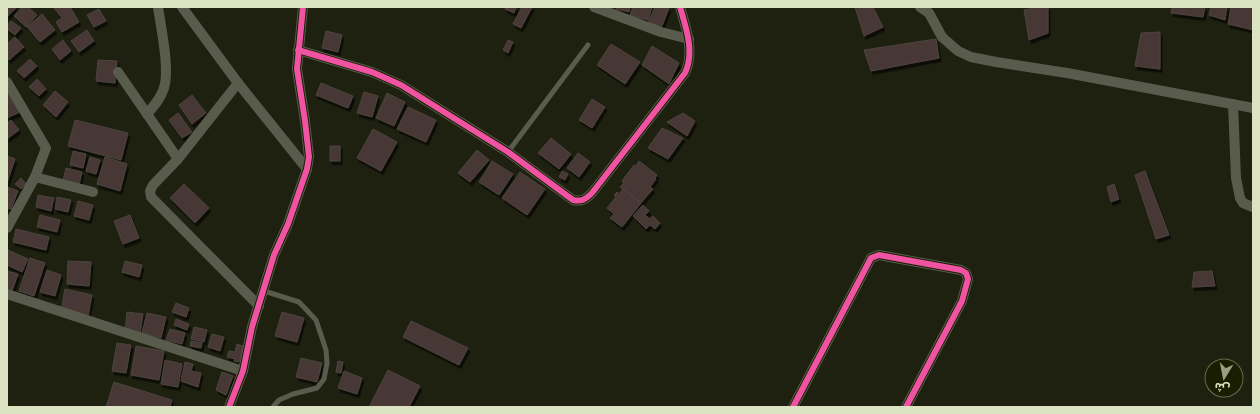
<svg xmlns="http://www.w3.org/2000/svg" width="1260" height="414" viewBox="0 0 1260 414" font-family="'Noto Serif','Noto Sans Arabic',serif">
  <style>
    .building { fill: #473936; stroke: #4d433f; filter: url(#shadow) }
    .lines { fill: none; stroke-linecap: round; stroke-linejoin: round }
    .service { stroke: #595c4d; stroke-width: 5 }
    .minor { stroke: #595c4d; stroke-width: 10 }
    .cycleway-casing { stroke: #1a1e01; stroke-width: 8 }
    .cycleway { stroke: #f153a3; stroke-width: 6 }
  </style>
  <defs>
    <filter id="shadow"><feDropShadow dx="2" dy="3.5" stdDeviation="0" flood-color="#0009"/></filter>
  </defs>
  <rect width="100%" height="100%" fill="#1e210f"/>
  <g class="building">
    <polygon points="7,7 17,7 7,17"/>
    <polygon points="22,7 28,7 37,15 26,27 14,16"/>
    <polygon points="53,7 70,7 79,22 62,32 56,22 62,18"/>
    <polygon points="506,7 516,7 514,13 505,9"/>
    <polygon points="522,7 532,7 521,28 513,24"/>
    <polygon points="617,7 630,7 629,12 616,9"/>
    <polygon points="633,7 652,7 648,20 630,15"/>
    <polygon points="655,7 669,8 662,26 648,23"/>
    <polygon points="855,7 873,7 883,27 864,36"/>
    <polygon points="1038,7 1048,7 1048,33 1029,40 1024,10"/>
    <polygon points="1172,7 1205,7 1203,17 1171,13"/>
    <polygon points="1211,7 1227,7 1225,20 1209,15"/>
    <polygon points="1231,7 1253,7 1253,30 1228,24"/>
    <polygon points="99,9 106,21 94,27 87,15"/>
    <polygon points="42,14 55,30 40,42 27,27"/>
    <polygon points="11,21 21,28 15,35 7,29 7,26"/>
    <polygon points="87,30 94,41 79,52 71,41"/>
    <polygon points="326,31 342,35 338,52 322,48"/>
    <polygon points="1160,32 1160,69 1135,66 1141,33"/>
    <polygon points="15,37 24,47 9,60 7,58 7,44"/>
    <polygon points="936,39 939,58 871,71 864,50"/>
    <polygon points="63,40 71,51 60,60 52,49"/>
    <polygon points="508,40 513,42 508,53 503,50"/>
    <polygon points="611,44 640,62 625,84 597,65"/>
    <polygon points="652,46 679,63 669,84 642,65"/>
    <polygon points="30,59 37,66 24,78 17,71"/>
    <polygon points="98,60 117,61 115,83 96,81"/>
    <polygon points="37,79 46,89 39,96 29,87"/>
    <polygon points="321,83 353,96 348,108 316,95"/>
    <polygon points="7,90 20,112 7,118"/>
    <polygon points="55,91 68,102 56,117 43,105"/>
    <polygon points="364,92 378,96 372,117 357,113"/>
    <polygon points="387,93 405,102 394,126 376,118"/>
    <polygon points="192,95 206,113 192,124 179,105"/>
    <polygon points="592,99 605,107 592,128 579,120"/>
    <polygon points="408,107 436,120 426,142 397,129"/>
    <polygon points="178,113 192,132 182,138 169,120"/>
    <polygon points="683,113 695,121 687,136 667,122"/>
    <polygon points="11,120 19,130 7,139 7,123"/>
    <polygon points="75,120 128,133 121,160 68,146"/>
    <polygon points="662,128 683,138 668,159 648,148"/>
    <polygon points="373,129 397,142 381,171 357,158"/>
    <polygon points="551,138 571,154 559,169 538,153"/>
    <rect x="330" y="146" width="10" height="15"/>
    <polygon points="477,150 489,160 470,182 458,173"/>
    <polygon points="73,151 86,154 83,168 70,165"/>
    <polygon points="578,153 590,162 579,177 567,168"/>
    <polygon points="7,156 15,159 7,183"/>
    <polygon points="90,157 100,160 96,174 86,171"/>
    <polygon points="105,157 127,164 120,191 97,184"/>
    <polygon points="492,161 513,174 499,195 479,182"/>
    <polygon points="639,161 657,175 655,178 656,179 650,187 653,189 641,203 620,187 624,183 622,181 634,165 636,166"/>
    <polygon points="66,168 82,172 79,185 63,181"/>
    <polygon points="562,171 568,174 565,180 559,177"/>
    <polygon points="1145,171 1169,235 1156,239 1135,175"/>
    <polygon points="520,172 545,189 527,215 502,198"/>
    <polygon points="21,178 26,184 21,189 15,184"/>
    <polygon points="184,184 209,208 195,223 170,198"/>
    <polygon points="1114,184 1119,199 1111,202 1107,187"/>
    <polygon points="7,187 18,191 11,209 7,208"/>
    <polygon points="623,189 641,203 622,227 610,218 614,214 607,208 616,197 614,195 617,192 619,194"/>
    <polygon points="38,195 54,198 51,211 36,207"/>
    <polygon points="57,197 71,200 68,212 55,209"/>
    <polygon points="78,201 93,205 89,220 74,216"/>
    <polygon points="643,205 649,211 645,215 650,219 653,216 660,223 655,229 650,225 646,229 633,216"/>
    <polygon points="40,215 60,220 57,232 37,227"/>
    <polygon points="130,215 139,238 123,244 114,221"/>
    <polygon points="16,229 49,237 46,250 13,242"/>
    <polygon points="8,250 28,259 22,272 7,265"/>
    <polygon points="30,258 45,263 34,296 19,291"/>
    <polygon points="68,261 91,262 89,286 67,284"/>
    <polygon points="125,261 142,265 139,277 122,272"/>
    <polygon points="47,270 61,275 55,296 40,292"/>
    <polygon points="7,271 18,274 12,291 7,289"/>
    <polygon points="1212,271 1215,286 1192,287 1194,272"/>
    <polygon points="65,289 92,295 88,316 61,311"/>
    <polygon points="176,303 189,308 186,317 172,312"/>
    <polygon points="127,312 143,314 140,334 125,332"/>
    <polygon points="282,312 304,318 297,342 275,336"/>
    <polygon points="147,313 166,317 161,338 142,333"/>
    <polygon points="176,319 189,324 187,330 174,325"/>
    <polygon points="411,321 468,348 459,365 403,337"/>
    <polygon points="194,327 207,330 204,342 191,339"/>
    <polygon points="170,329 185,333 182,344 166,340"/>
    <polygon points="212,334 224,337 220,351 208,347"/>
    <polygon points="191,341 202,343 201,348 190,346"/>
    <polygon points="117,343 131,345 126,373 112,371"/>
    <polygon points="237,344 243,346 239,362 234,361 235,359 227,357 229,351 235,352"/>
    <polygon points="136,346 164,351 159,380 131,375"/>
    <polygon points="301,358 322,363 317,382 296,377"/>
    <polygon points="165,360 182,364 178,387 161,384"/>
    <polygon points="338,361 343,362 341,373 336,372"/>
    <polygon points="185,362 193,364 191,371 201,373 198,387 181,381"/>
    <polygon points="388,370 420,386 409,407 369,407"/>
    <polygon points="344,371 362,378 357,394 338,388"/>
    <polygon points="222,372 233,376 226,395 216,390"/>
    <polygon points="114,382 172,400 170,407 106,407"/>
  </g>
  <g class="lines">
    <g class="service">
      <polyline points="508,152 588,45"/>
      <polyline points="264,291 299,302 316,320 326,350 327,363 324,379 317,388 293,394 279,400 273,407"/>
    </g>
    <g class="minor">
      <polyline points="182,7 238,83 307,169"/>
      <polyline points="594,7 661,32 689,39"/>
      <polyline points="920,7 929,13 942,37 958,51 971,57 996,62 1067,73 1253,108"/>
      <path d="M298,50l74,22 29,13 107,67 65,48c9,2 13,-1 19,-7l93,-120c10,-21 1,-45 -5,-66"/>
      <polyline points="118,72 178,159"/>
      <polyline points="7,82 46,148 35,177 7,228"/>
      <polyline points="238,83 178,159 153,185 150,191 151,197 259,306"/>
      <polyline points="1233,104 1236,178 1240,198 1243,203 1253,207"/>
      <path d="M147,114c7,-8 14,-16 17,-26 6,-19 -3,-60 -6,-81"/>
      <polyline points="35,177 93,192"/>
      <polyline points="7,294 243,371"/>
      <polyline points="229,407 243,371 252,327 274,255 288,224 307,169 309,157 305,121 297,69 303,7"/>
      <polyline points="793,407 871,258 879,255 961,270 966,273 968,279 962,301 906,407"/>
    </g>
    <g class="cycleway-casing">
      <g id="cycleway">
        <path d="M298,50l74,22 29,13 107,67 65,48c9,2 13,-1 19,-7l93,-120c10,-21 1,-45 -5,-66"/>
        <polyline points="229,407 243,371 252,327 274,255 288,224 307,169 309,157 305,121 297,69 303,7"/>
        <polyline points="793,407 871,258 879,255 961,270 966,273 968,279 962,301 906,407"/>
      </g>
    </g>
    <use href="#cycleway" class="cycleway"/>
  </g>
  <rect width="1260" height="414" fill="none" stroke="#dce3c3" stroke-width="16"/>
  <g transform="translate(1224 378) rotate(190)"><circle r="19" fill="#1a1e01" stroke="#686d4f"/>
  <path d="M0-3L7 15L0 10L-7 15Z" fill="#9a9f84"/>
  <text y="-6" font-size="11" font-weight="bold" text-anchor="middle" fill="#dce3c3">ش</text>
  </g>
</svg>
